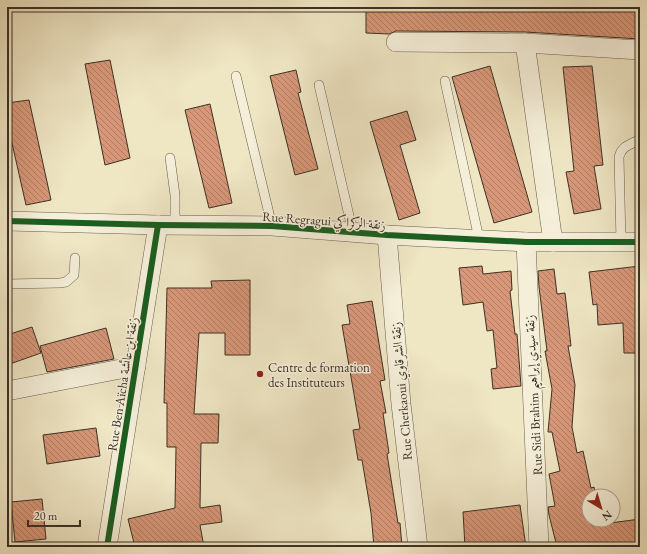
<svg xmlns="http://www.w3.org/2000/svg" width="647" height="554" viewBox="0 0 647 554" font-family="'EB Garamond',Amiri,serif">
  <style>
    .building { fill: url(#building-back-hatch); stroke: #3d3025 }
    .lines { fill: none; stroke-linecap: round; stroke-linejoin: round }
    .service-casing { stroke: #6a5e4d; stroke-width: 10 }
    .minor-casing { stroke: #6a5e4d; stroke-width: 20 }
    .service { stroke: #f5efd9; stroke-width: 9 }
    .minor { stroke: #f5efd9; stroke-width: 19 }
    .cycleway-casing { stroke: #f5efd9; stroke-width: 8 }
    .cycleway { stroke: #1b5e20; stroke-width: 6 }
    .poi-dot { fill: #8f2418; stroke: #f5efd9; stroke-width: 1.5 }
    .labels { text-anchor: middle; stroke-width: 3; stroke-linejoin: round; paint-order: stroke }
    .street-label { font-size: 13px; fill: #3d3025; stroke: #f5efd9 }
    .poi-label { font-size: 13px; fill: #3d3025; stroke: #f5efd9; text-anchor: start }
  </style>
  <defs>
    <pattern id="building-back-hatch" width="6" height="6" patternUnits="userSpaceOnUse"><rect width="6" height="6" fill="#d79778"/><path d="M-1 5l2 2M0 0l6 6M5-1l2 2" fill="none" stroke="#b07c62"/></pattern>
  </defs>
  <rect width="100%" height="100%" fill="#efe6c4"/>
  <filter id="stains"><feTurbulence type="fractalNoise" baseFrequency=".005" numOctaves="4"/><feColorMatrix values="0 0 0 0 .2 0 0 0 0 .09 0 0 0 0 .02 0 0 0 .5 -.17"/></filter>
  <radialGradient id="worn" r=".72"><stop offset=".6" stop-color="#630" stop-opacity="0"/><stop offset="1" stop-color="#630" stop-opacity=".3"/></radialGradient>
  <g class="building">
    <polygon points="366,7 640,7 640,39 525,32 396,31 389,34 366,33"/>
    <polygon points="110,60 130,158 105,165 85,64"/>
    <polygon points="490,66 532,212 494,223 452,77"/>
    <polygon points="592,66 603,165 594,166 601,209 574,214 566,172 574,171 563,67"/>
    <polygon points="296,70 301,92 298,93 318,169 295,175 270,76"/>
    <polygon points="29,100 51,200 26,205 7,121 7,103"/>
    <polygon points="210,104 232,203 209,208 185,110"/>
    <polygon points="407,111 416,140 400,145 420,213 399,220 370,122"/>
    <polygon points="482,266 483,274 511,271 512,290 510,291 515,334 517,334 521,386 493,389 491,369 497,368 493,330 487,331 483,302 463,305 459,268"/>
    <polygon points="640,266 640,353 624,353 623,323 598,325 597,304 593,305 589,272"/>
    <polygon points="554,269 557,294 565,293 571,346 568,346 575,385 572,427 577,453 583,451 591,488 594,487 596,496 589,496 589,520 602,520 603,524 640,519 640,547 557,547 549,515 548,507 555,506 549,474 560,471 552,432 548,432 552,389 545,351 547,351 539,287 538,271"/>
    <polygon points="250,280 250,355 225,355 225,333 199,333 194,414 219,414 218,443 201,443 200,508 220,505 222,522 200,525 204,547 135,547 128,519 175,508 176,447 167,447 167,403 164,403 167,288 212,288 211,281"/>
    <polygon points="372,301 385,380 380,381 386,413 383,413 389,453 387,454 398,523 400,523 402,547 374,547 371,513 362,460 358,460 353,430 360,429 342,325 350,324 347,305"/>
    <polygon points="32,327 41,353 7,365 7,335"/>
    <polygon points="106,328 114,359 47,372 40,346"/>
    <polygon points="96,428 100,456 47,464 43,435"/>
    <polygon points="42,499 46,539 15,542 11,502"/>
    <polygon points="520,505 526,547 465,547 463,512"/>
  </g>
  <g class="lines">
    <g class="service-casing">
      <g id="service">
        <polyline points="236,76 272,226"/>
        <polyline points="445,81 479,239"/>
        <polyline points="319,85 353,233"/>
        <polyline points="170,158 175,195 175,226"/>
        <path d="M621,242l-2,-85c3,-12 12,-12 21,-18"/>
        <polyline points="7,284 60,283 66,282 74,275 75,258"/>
      </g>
    </g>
    <g class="minor-casing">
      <g id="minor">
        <polyline points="396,42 525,43 640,50"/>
        <polyline points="525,43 553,242"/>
        <polyline points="7,221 158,225 272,226 387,235 526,242 640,242"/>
        <polyline points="387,235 401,404 418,547"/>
        <polyline points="526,242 539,547"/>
        <polyline points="7,391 136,366"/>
        <polyline points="107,547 158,225"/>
      </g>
    </g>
    <use href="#service" class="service"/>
    <use href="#minor" class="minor"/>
    <g class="cycleway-casing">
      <g id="cycleway">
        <polyline points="7,221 158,225 272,226 387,235 526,242 640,242"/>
        <polyline points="107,547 158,225"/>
      </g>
    </g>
    <use href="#cycleway" class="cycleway"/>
  </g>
  <circle class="poi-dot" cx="260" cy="374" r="4"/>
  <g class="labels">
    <g class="street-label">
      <text transform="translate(324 220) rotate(4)" y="5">Rue Regragui زنقة الركراكي</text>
      <text transform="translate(122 384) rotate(-81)" y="5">Rue Ben Aïcha زنقة ابن عائشة</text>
      <text transform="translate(401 391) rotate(-95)" y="5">Rue Cherkaoui زنقة الشرقاوي</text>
      <text transform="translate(533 395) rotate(-93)" y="5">Rue Sidi Brahim زنقة سيدي إبراهيم</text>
    </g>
    <g class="poi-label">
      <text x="268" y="372">Centre de formation<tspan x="268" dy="15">des Instituteurs</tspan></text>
    </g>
  </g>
  <rect width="647" height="554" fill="none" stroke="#efe6c4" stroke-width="24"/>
  <rect x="8" y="8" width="631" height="538" fill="none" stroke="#3d3025" stroke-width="2"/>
  <rect x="12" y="12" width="623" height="530" fill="none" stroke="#3d3025"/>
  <g transform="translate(601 508) rotate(142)"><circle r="19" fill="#f5efd9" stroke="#aba391"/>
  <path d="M0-3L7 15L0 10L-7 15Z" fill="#8f2418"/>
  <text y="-6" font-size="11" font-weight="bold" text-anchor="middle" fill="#3d3025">N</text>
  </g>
  <path d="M28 520v6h52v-6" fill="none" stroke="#3d3025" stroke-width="2"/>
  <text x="34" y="520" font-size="12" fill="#3d3025" stroke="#f5efd9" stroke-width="3" paint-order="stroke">20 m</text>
  <rect width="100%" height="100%" filter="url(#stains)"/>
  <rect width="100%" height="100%" fill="url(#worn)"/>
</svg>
